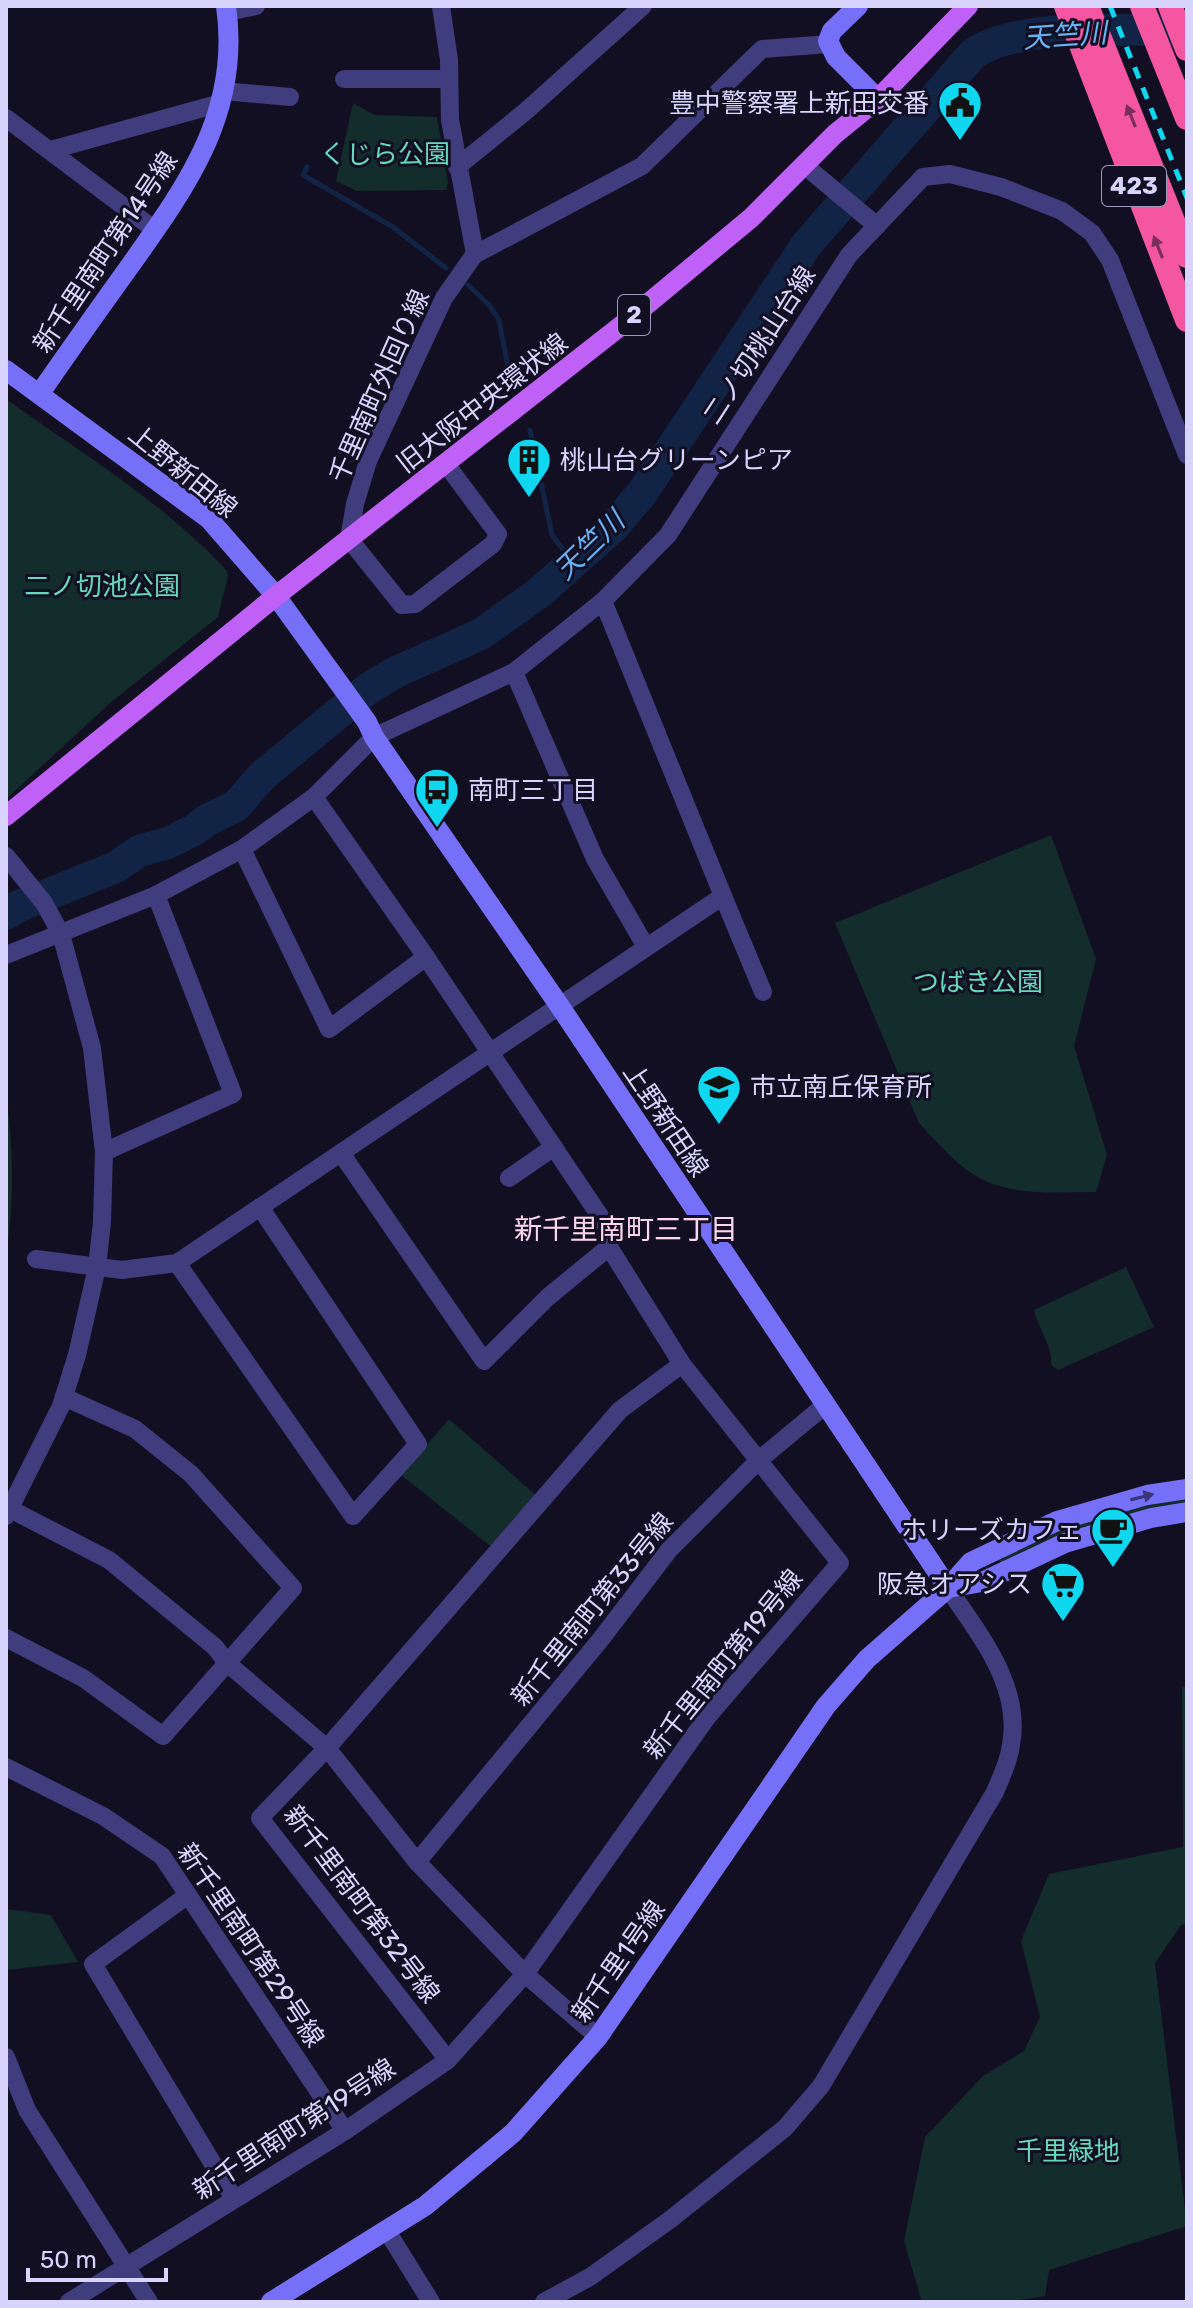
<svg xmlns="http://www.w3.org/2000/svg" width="1193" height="2308" viewBox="0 0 1193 2308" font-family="Rubik,'Noto Sans JP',sans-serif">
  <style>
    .green { fill: #132c2c }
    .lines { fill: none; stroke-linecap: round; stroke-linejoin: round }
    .stream { stroke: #112446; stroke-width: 5 }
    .river { stroke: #112446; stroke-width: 32 }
    .street { stroke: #403d7f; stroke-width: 18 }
    .secondary { stroke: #7570f7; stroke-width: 20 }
    .primary { stroke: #bf61f6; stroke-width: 20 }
    .highway { stroke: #f556a1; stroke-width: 24 }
    .rail { stroke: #0ed7ef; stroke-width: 5; stroke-dasharray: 12 10; stroke-linecap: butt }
    .oneway { fill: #792f5c }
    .oneway2 { fill: #3a3678 }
    .labels { text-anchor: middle; stroke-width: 6; stroke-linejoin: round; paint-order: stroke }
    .shield { fill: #130f23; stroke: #9e99bc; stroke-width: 2 }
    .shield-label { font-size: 24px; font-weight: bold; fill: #d9d4fd }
    .poi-label { font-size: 26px; fill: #d9d4fd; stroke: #130f23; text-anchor: end }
    .park-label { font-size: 26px; fill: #64d9bc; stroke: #130f23 }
    .street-label { font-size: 26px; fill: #d9d4fd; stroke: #130f23 }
    .water-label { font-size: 28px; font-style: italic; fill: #68b3f6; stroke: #130f23 }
    .neighbourhood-label { font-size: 28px; fill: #fdd6ee; stroke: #130f23 }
  </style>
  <rect width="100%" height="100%" fill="#130f23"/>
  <g class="green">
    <polygon points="353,103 375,115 437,117 448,183 446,190 357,191 336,181"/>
    <path d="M6,399c75,54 157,103 220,171l2,6 -10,41 -108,86 -104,96z"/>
    <path d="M1051,835l45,124 -22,87 33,109 -11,37c-45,0 -95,6 -133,-25 -16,-13 -30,-29 -44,-44l-84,-200z"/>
    <path d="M6,1091c7,55 9,109 0,164z"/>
    <path d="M1126,1267l28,60 -96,43 -7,-5c2,-19 -13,-36 -17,-55z"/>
    <polygon points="449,1419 537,1496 493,1548 401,1475"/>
    <path d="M1187,1497v6c-65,10 -127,28 -186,59l-4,-2 47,-26 99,-31z"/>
    <polygon points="1187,1685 1187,1924 1181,1925 1155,1963 1187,2226 1049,2270 1045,2296 1007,2302 922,2302 904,2241 925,2137 983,2076 1024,2051 1040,2017 1021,1941 1049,1874 1183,1847 1182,1688"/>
    <polygon points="6,1909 51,1915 78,1962 6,1970"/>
  </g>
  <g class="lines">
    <g class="stream">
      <polyline points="307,167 303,175 393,227 446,268"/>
      <polyline points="468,285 489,305 499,320 511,383"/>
      <polyline points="530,430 552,535 573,563"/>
    </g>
    <path class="river" d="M6,914l13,-8 97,-39 23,-16 29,-8 26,-13 13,-10 29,-14 26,-30 107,-88 27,-16 85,-38 59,-42 73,-65 29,-34 165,-249 166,-190c45,-32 155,-23 211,-24"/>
    <g class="street">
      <polyline points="441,6 449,60 450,120 475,254"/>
      <polyline points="227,12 256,6"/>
      <polyline points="344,79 449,79"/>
      <polyline points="223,91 290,97"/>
      <polyline points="6,118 155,230"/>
      <polyline points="51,150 221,103"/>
      <polyline points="804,165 877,226"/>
      <polyline points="457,167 526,111 643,6"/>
      <polyline points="446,464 498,534 493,544 415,604 402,605 349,539 355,504 368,461 444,298 474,255 642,166 762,49 829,44"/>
      <polyline points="514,672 595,859 646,947"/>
      <polyline points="242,849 329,1029 426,957"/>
      <polyline points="6,856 44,903 61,934 92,1048 104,1152 102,1222 97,1267 77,1355 61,1406 6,1516"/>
      <polyline points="723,896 763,992"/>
      <polyline points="6,955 156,895 242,849 314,797 374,737 514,672 603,601 668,535 849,255 923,177 950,174 1001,187 1062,211 1092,233 1110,260 1187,455"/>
      <polyline points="104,1152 233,1094 156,895"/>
      <polyline points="341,1153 484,1361 548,1297 609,1247"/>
      <polyline points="509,1178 554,1147"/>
      <polyline points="36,1259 122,1270 177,1263 723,896 603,601"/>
      <polyline points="177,1263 353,1516 418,1444 260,1207"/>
      <polyline points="10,1509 109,1560 215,1647 227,1663 327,1748 417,1862 525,1974 598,2037"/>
      <polyline points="6,1638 83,1678 163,1736 293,1588 191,1474 135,1429 64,1397"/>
      <polyline points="6,1767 103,1816 162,1856 345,2131"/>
      <polyline points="417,1862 601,1639 669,1550 759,1460 824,1406"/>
      <polyline points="188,1895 93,1964 234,2199"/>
      <polyline points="6,2057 27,2110 149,2302"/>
      <polyline points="448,2060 260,1818 327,1748 620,1410 682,1364"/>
      <polyline points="387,2231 431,2302"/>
      <polyline points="69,2302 345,2131 448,2060 525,1974 708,1716 840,1563 682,1364 609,1247 608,1228 426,957 314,797"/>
      <path d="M544,2302l46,-25 81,-58 114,-91 36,-42 174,-294c6,-15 14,-30 16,-47 11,-60 -32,-110 -63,-157"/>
    </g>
    <g class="secondary">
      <polyline points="858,6 832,31 828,41 836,57 878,99"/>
      <polyline points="6,370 209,519 276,596 367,722 374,737 559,1005 948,1588"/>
      <path d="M40,393c30,-43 61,-87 92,-130 57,-80 109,-153 94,-257"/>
      <polyline points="948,1588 982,1582 1065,1543 1151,1518 1187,1512"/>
      <polyline points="271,2302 425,2206 513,2133 598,2037 826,1706 867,1659 948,1588 971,1562 1057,1521 1147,1495 1187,1489"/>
    </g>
    <polyline class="primary" points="6,816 276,596 627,321 751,218 835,134 878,99 968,6"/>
    <g class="highway">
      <polyline points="1066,6 1187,320"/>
      <polyline points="1087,6 1187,256"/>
      <polyline points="1142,6 1187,118"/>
      <polyline points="1170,6 1187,49"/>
    </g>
    <polyline class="rail" points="1110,6 1187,198"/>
  </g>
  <defs><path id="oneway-solid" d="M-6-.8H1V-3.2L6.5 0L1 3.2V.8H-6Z" transform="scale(2)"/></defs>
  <g class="oneway">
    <use href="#oneway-solid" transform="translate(1131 116) rotate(-112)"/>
    <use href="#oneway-solid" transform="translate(1158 247) rotate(-112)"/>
  </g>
  <use class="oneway2" href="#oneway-solid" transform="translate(1142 1497) rotate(-14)"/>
  <defs>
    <g id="civic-pin" transform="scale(2.3)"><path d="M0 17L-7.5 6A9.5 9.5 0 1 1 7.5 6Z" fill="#0ed7ef" stroke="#130f23"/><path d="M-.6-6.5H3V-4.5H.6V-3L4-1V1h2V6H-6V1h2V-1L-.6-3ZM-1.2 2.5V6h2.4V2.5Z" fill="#111"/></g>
    <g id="building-pin" transform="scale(2.3)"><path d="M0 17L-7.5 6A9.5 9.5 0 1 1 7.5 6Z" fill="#0ed7ef" stroke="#130f23"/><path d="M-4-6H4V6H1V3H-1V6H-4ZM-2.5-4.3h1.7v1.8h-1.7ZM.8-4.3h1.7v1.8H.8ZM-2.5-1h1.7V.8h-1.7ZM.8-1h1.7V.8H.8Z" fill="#111"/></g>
    <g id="bus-pin" transform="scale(2.3)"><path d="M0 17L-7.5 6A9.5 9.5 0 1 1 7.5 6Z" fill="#0ed7ef" stroke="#130f23"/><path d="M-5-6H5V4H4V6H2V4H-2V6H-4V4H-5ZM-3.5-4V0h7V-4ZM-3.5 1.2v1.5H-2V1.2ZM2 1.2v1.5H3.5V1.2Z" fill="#111"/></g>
    <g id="school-pin" transform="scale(2.3)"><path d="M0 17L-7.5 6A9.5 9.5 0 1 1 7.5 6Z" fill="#0ed7ef" stroke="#130f23"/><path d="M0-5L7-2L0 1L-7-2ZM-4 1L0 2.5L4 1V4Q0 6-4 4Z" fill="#111"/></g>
    <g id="cafe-pin" transform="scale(2.3)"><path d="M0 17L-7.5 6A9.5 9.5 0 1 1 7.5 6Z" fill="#0ed7ef" stroke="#130f23"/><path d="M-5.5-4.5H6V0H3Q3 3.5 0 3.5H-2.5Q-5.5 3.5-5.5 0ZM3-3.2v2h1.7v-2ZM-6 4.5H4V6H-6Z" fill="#111"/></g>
    <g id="supermarket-pin" transform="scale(2.3)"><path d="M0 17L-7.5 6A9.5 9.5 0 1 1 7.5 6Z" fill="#0ed7ef" stroke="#130f23"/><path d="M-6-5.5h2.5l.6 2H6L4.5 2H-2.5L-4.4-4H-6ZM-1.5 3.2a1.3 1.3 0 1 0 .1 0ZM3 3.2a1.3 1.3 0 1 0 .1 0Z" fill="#111"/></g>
  </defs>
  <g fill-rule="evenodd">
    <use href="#civic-pin" x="960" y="103"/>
    <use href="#building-pin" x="529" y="460"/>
    <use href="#bus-pin" x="437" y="790"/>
    <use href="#school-pin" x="719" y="1087"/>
    <use href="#cafe-pin" x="1113" y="1530"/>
    <use href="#supermarket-pin" x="1063" y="1584"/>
  </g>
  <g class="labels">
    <g class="shield">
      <rect x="1102" y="166" width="64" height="40" rx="6"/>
      <rect x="618" y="295" width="32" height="40" rx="6"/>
    </g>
    <g class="shield-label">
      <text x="1134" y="194">423</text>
      <text x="634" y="323">2</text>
    </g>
    <g class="poi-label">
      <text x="929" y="112">豊中警察署上新田交番</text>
      <text x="560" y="469" text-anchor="start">桃山台グリーンピア</text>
      <text x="468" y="799" text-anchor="start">南町三丁目</text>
      <text x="750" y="1096" text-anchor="start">市立南丘保育所</text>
      <text x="1082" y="1539">ホリーズカフェ</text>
      <text x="1032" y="1593">阪急オアシス</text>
    </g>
    <g class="park-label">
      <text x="385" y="163">くじら公園</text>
      <text x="102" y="595">二ノ切池公園</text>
      <text x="978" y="991">つばき公園</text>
      <text x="1068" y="2160">千里緑地</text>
    </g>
    <g class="street-label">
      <text transform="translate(105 252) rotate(-56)" y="9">新千里南町第14号線</text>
      <text transform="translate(759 345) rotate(-57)" y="9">二ノ切桃山台線</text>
      <text transform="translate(379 386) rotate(-66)" y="9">千里南町外回り線</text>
      <text transform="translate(482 403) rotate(-38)" y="9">旧大阪中央環状線</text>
      <text transform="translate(183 471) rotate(39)" y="9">上野新田線</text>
      <text transform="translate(666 1120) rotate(56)" y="9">上野新田線</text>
      <text transform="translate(592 1609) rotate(-51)" y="9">新千里南町第33号線</text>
      <text transform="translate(723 1664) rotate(-51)" y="9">新千里南町第19号線</text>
      <text transform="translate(362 1904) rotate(53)" y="9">新千里南町第32号線</text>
      <text transform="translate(251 1945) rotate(56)" y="9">新千里南町第29号線</text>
      <text transform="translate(618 1961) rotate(-55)" y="9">新千里1号線</text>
      <text transform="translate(294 2129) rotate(-33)" y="9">新千里南町第19号線</text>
    </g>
    <g class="water-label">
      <text transform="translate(1065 35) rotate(-4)" y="10">天竺川</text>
      <text transform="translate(589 545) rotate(-44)" y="10">天竺川</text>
    </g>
    <g class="neighbourhood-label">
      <text x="626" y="1239">新千里南町三丁目</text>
    </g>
  </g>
  <rect width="1193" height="2308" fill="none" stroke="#d9d4fd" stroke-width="16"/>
  <path d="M28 2268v12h138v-12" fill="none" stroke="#d9d4fd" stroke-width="4"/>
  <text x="40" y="2268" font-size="24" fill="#d9d4fd" stroke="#130f23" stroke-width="6" paint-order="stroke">50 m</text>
</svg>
